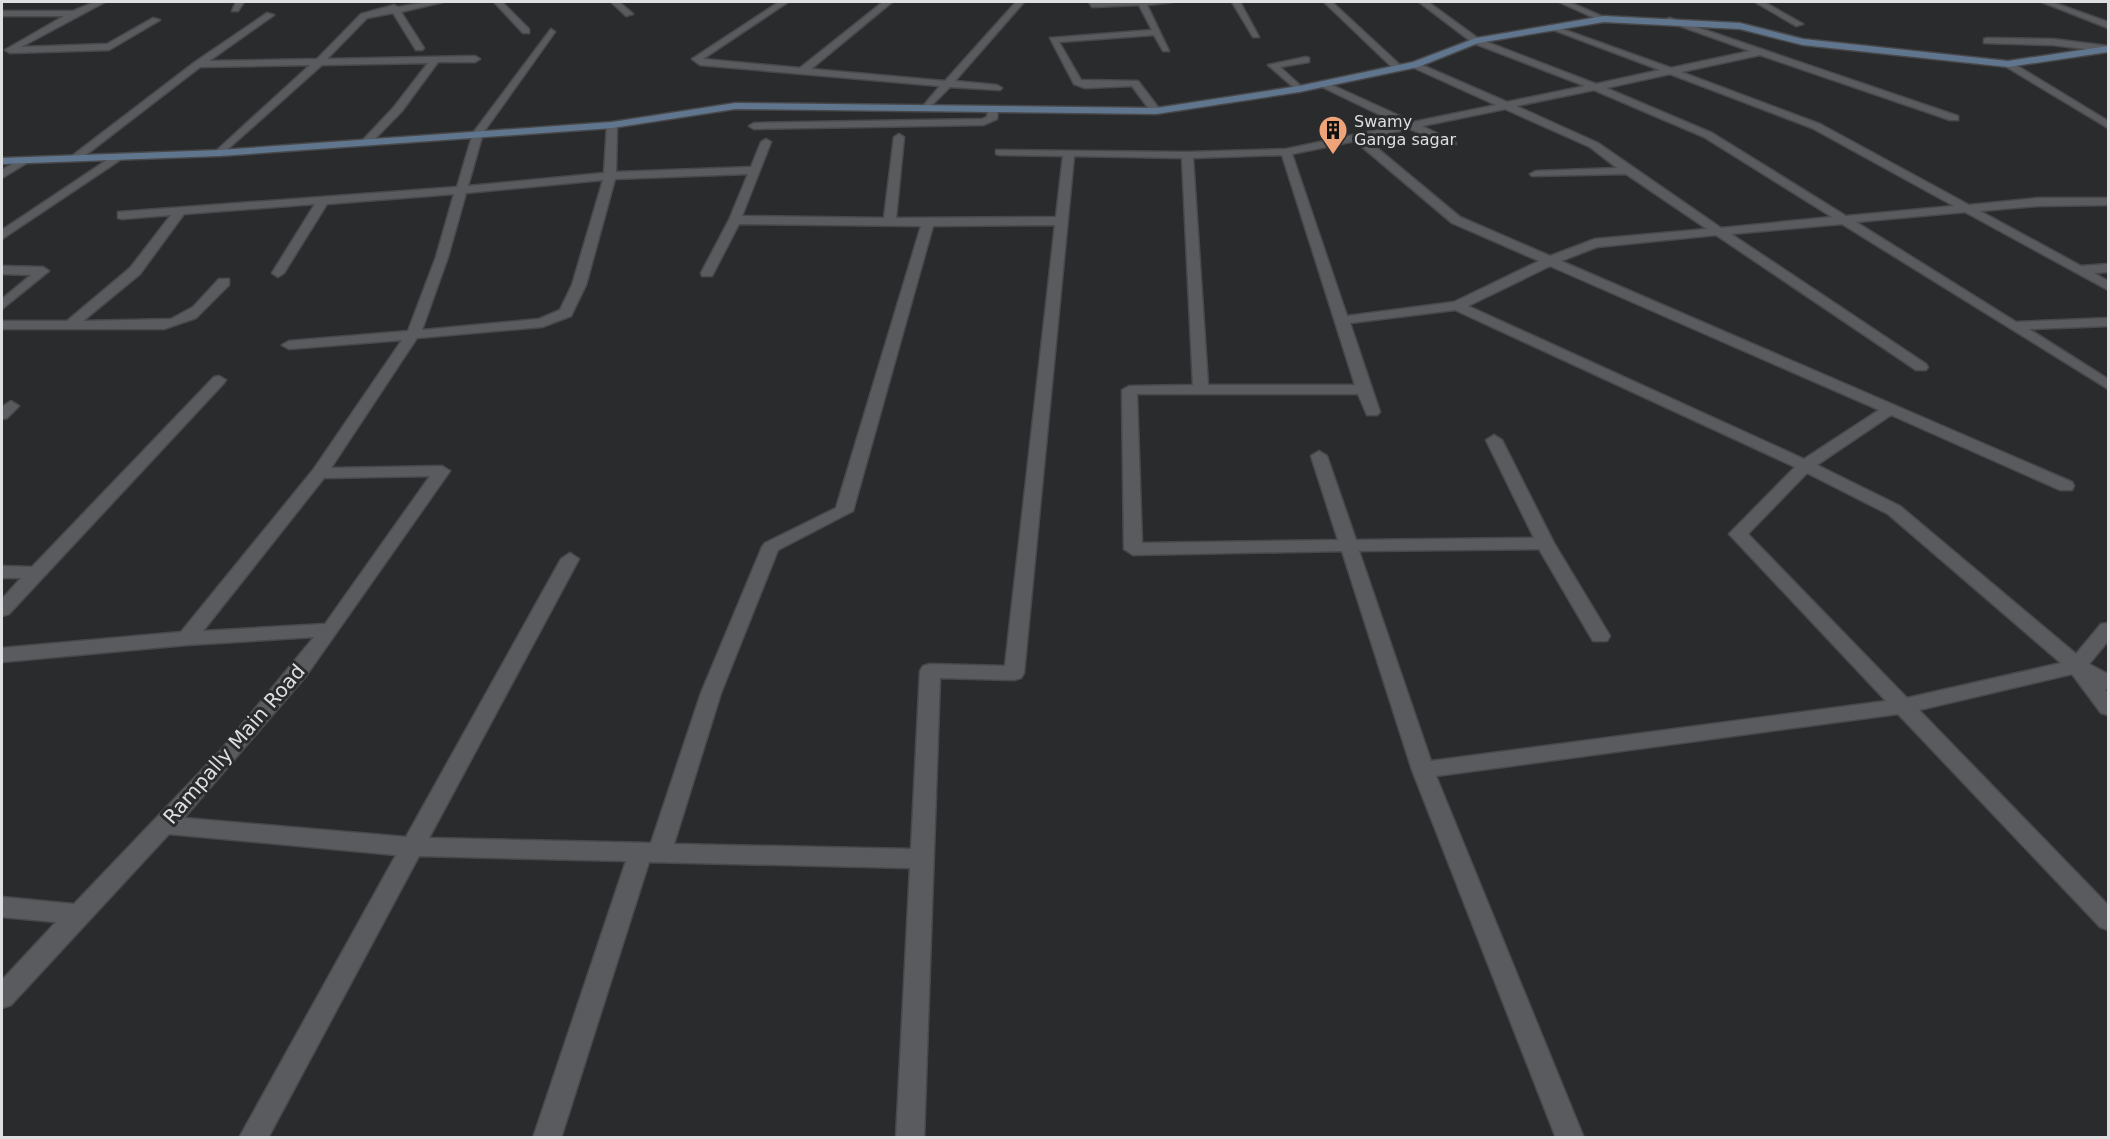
<svg xmlns="http://www.w3.org/2000/svg" width="2110" height="1139" viewBox="0 0 2110 1139" font-family="'DejaVu Sans',sans-serif">
  <style>
    .lines { fill: none; stroke-linecap: round; stroke-linejoin: round }
    .street-casing { stroke: #48484b; stroke-width: 3 }
    .secondary-casing { stroke: #48484b; stroke-width: 3 }
    .street { fill: #5a5b5e; fill-rule: evenodd }
    .secondary { fill: #60768e; fill-rule: evenodd }
    .labels { text-anchor: middle; stroke-width: 6; stroke-linejoin: round; paint-order: stroke }
    .far-poi-label { font-size: 16px; fill: #dedfe0; stroke: #2a2b2d; text-anchor: start }
    .street-label { font-size: 20px; fill: #dedfe0; stroke: #2a2b2d }
  </style>
  <rect width="100%" height="100%" fill="#2a2b2d"/>
  <g class="lines">
    <g class="street-casing">
      <g id="street">
        <polygon points="95,2 105,2 21,47 107,44 153,18 160,20 109,50 10,53 5,50 64,16 2,16 2,11 73,11"/>
        <polygon points="236,2 244,2 238,11 232,11"/>
        <polygon points="428,2 443,2 401,12 424,48 422,50 416,50 393,13 367,18 327,59 475,56 480,59 475,62 438,62 402,111 370,144 361,142 394,107 428,63 322,65 220,156 215,153 216,151 310,65 200,67 78,161 68,159 195,62 267,13 274,15 209,61 317,59 361,14 394,5 398,7"/>
        <polygon points="494,2 502,2 529,29 529,33 523,33"/>
        <polygon points="611,2 619,2 633,14 626,16"/>
        <polygon points="779,2 788,2 703,59 800,68 883,2 892,2 811,69 945,81 1016,2 1024,2 955,81 997,85 1002,88 1000,90 950,87 928,109 923,106 940,86 700,65 692,59"/>
        <polygon points="1089,2 1173,2 1147,5 1169,51 1163,51 1154,35 1059,42 1081,80 1138,81 1161,111 1160,113 1152,113 1132,86 1085,88 1074,84 1050,38 1152,30 1139,5 1092,7"/>
        <polygon points="1232,2 1240,2 1259,37 1253,37"/>
        <polygon points="1324,2 1332,2 1400,65 1400,69 1394,69"/>
        <path d="M1419,2h9l51,37 117,45 64,-14 -109,-41v-4l120,43 79,-17 -87,-31 7,-2 288,98v4h-8l-190,-65 -79,17 139,52 149,81 69,-7h70v7l-70,1 -58,5 101,55 27,-2v8l-14,1 14,8v9l-143,-78 -109,10 160,100 92,-4v8l-79,3 79,50v10l-266,-165 -111,10 195,130 2,3 -2,3h-10l-200,-135 -119,12 -36,14 511,221 2,4 -2,4h-12l-169,-75 -74,50 83,41 176,148 25,-30 7,-1v18l-19,23 19,10v16l-3,-1 3,5v21l-7,-2 -29,-39 -153,36 189,195v25l-8,-3 -202,-213 -462,62 148,362h-28l-144,-368 -70,-219 -209,4 -9,-6 -2,-159 7,-4 64,-1 -11,-227 -108,-2 -50,517 -3,5 -7,2 -74,-2 -16,460h-28l14,-270 -261,-6 -88,276h-28l93,-277 -207,-5 -151,282h-29l157,-283 -227,-21 -158,171 -9,3v-28l54,-58 -54,-5v-20l72,7 147,-154 93,-113 -127,8 -185,17v-14l179,-16 132,-162 89,-130 -113,9 -7,-4 7,-4 119,-10 28,-74 18,-63 -127,10 -43,69 -6,4 -6,-4 43,-69 -131,10 -44,60 -57,47 88,-2 22,-12 26,-28h10v6l-33,33 -32,11h-162v-8h65l63,-53 41,-53 -49,4 -4,-1v-6l339,-25 16,-54 78,-104 4,3 -72,101 -15,53 136,-13 3,-48 5,-3 5,3 -1,47 135,-5 10,-25 5,-3 5,3 -29,74 142,2 10,-81 5,-3 5,3 -8,81 160,-1 7,-61 -63,-1 -4,-1v-4l191,2 99,-3 115,-24 -81,-39 -2,-2 5,-3 90,41 83,-17 -84,-38 -2,-2 5,-3 92,40 78,-16 -112,-43zM1670,74l142,54 142,78 -108,10 -134,-83 -106,-45zM1594,90l110,47 128,80 -111,11 -123,-85 -82,-37zM1505,109l85,38 27,21 -81,3 -6,3 2,2 94,-2 81,55 -112,10 -45,17 -90,-39 -95,-79 45,-9 41,18 5,-3 -1,-2 -33,-16zM1355,141l97,82 87,38 -85,41 -107,14 -55,-162zM1282,155l73,230h-147l-15,-227zM748,174l-19,46 -28,53 1,3h10l27,-52 182,2 -85,282 -71,35 -3,4 -61,146 -50,150 -222,-5 150,-279 -9,-6 -9,6 -155,278 -222,-19 122,-142 144,-205 -8,-5 -111,2 86,-130 125,-11 29,-11 15,-31 29,-106zM603,180l-31,105 -12,25 -21,9 -117,11 26,-73 18,-64zM1055,225l-50,441 -75,-2 -7,2 -3,5 -9,178 -237,-5 47,-151 57,-143 75,-39 80,-285zM1550,266l329,144 -75,49 -336,-153zM1455,310l340,157 -66,67 157,167 -455,60 -72,-210 180,-2 54,92h14l3,-5 -56,-93 -52,-103 -8,-5 -8,5 48,98 -178,2 -29,-84 -8,-5 -8,5 27,84 -196,3 -5,-149h221l9,21h10l3,-3 -30,-89zM1807,473l81,41 173,149 -154,35 -159,-164zM430,476l-105,148 -122,7 121,-153z"/>
        <polygon points="1559,2 1569,2 1608,19 1601,21"/>
        <polygon points="1755,2 1764,2 1803,24 1796,26"/>
        <polygon points="2042,2 2052,2 2108,22 2108,28"/>
        <polygon points="1987,38 2053,39 2108,46 2108,52 2053,45 1984,43 1984,39"/>
        <polygon points="1306,57 1309,58 1309,62 1280,67 1302,87 1302,91 1299,92 1268,65"/>
        <polygon points="2005,62 2011,62 2108,121 2108,128 2005,66"/>
        <polygon points="993,106 998,109 997,119 983,125 754,129 749,126 754,123 982,119 987,117 988,109"/>
        <polygon points="113,156 123,158 2,239 2,230"/>
        <polygon points="20,159 30,161 2,178 2,170"/>
        <polygon points="2,266 43,267 49,271 2,309 2,299 31,275 2,274"/>
        <polygon points="219,376 226,380 224,383 9,614 2,616 2,599 21,578 2,578 2,566 32,567 214,377"/>
        <polygon points="11,401 19,406 7,418 2,419 2,407"/>
      </g>
    </g>
    <g class="secondary-casing">
      <polygon id="secondary" points="1604,16 1740,23 1803,39 2008,61 2108,46 2108,52 2008,67 1803,45 1740,29 1604,22 1478,43 1418,67 1299,92 1156,114 735,109 612,128 220,156 2,164 2,158 220,150 612,122 735,103 1156,108 1299,86 1413,62 1476,38"/>
    </g>
    <use href="#street" class="street"/>
    <use href="#secondary" class="secondary"/>
  </g>
  <defs>
    <g id="building-pin" transform="scale(1.5)"><path d="M0 17L-7.5 6A9.5 9.5 0 1 1 7.5 6Z" fill="#efa378" stroke="#2a2b2d"/><path d="M-4-6H4V6H1V3H-1V6H-4ZM-2.5-4.3h1.7v1.8h-1.7ZM.8-4.3h1.7v1.8H.8ZM-2.5-1h1.7V.8h-1.7ZM.8-1h1.7V.8H.8Z" fill="#111"/></g>
  </defs>
  <g fill-rule="evenodd">
    <use href="#building-pin" x="1333" y="130"/>
  </g>
  <g class="labels">
    <g class="far-poi-label">
      <text x="1354" y="127">Swamy<tspan x="1354" dy="18">Ganga sagar</tspan></text>
    </g>
    <g class="street-label">
      <text transform="translate(234 744) rotate(-49)" y="7">Rampally Main Road</text>
    </g>
  </g>
  <rect width="2110" height="1139" fill="none" stroke="#dedfe0" stroke-width="6"/>
</svg>
